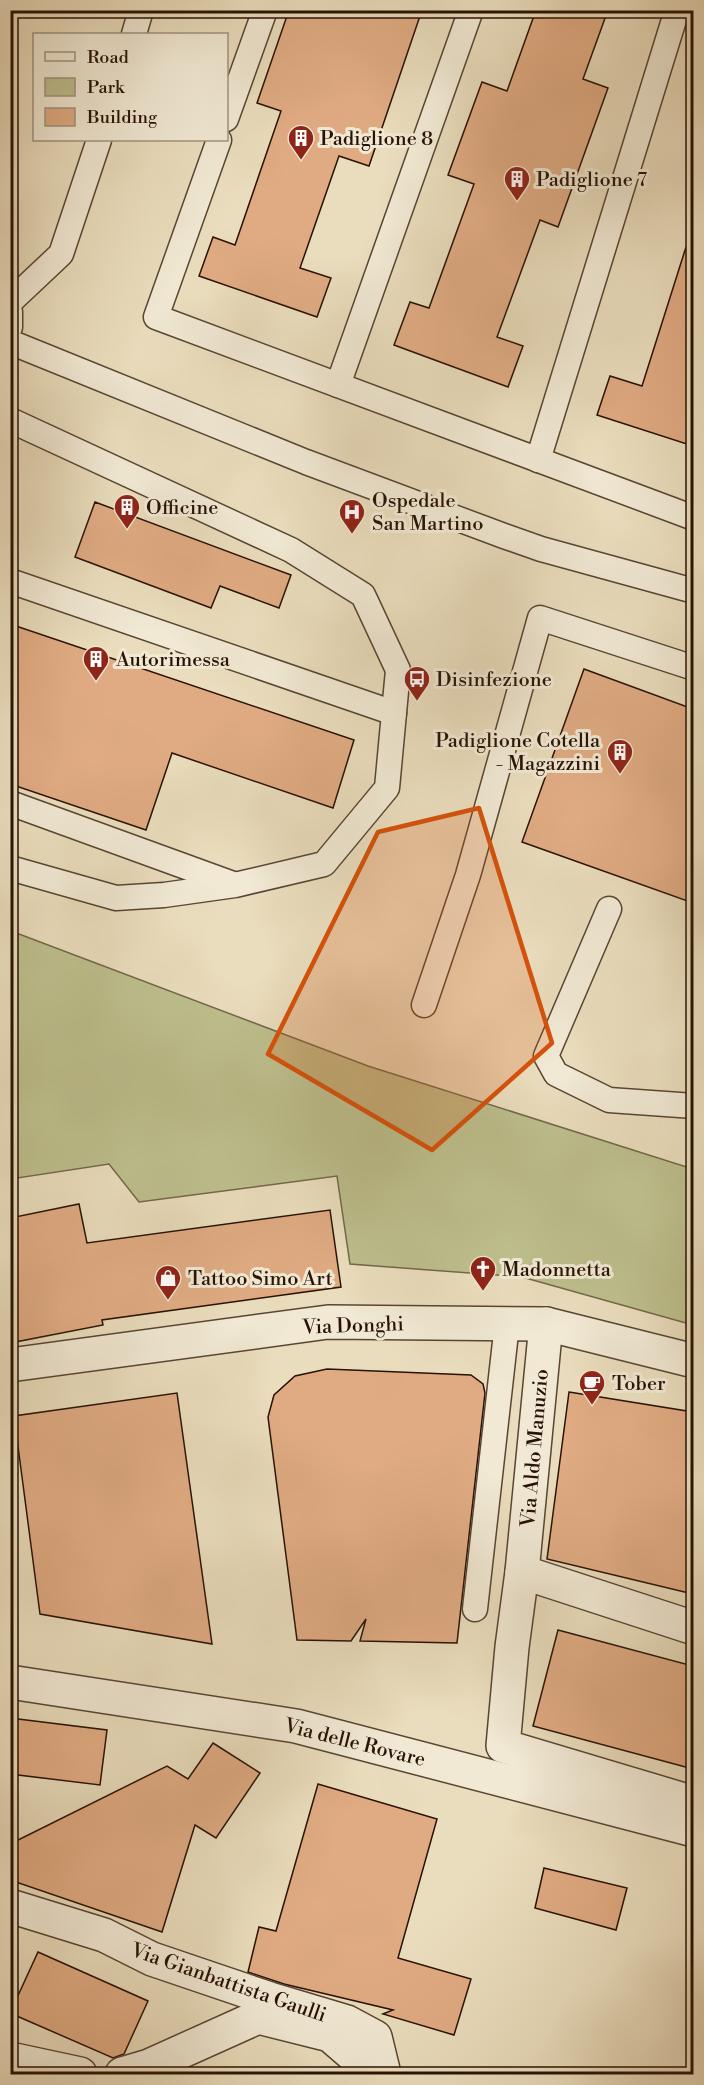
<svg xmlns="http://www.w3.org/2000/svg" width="704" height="2085" viewBox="0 0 704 2085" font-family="'Libre Bodoni',serif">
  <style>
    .green { fill: #bdbf8d; stroke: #726849; stroke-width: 1.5 }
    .building { fill: #e0ab83; stroke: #281205; stroke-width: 1.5 }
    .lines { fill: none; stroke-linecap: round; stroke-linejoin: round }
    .service-casing { stroke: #584533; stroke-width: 27 }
    .minor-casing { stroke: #584533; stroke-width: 36 }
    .tertiary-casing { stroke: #584533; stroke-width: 36 }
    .service { stroke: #f1e9d4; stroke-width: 24 }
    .minor { stroke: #f1e9d4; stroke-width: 33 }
    .tertiary { stroke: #f1e9d4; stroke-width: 33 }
    .marked { fill: #d5520b; fill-opacity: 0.2; stroke: #d5520b; stroke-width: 4.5; stroke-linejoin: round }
    .labels { text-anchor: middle; stroke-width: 6; stroke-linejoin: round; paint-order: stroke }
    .poi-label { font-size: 20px; fill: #281205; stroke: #f1e9d4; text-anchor: start }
    .street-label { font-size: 20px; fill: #281205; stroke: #f1e9d4 }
  </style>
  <rect width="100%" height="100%" fill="#eaddbd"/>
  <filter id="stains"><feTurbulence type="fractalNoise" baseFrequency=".00333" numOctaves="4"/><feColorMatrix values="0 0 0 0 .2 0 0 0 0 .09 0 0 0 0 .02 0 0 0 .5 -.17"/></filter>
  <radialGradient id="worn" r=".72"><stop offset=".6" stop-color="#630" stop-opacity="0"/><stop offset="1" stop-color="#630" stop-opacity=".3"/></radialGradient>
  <polygon class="green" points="11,931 368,1066 693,1169 693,1325 522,1277 350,1264 337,1176 139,1202 109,1164 11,1179"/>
  <g class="building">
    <polygon points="289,10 422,10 369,166 339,156 300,268 331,278 317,317 199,276 213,237 235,245 281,111 257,103"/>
    <polygon points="536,10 608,10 583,79 608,88 558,227 540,220 497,337 523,346 508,387 394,345 410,302 429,308 474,184 448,175 482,82 507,91"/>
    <polygon points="686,247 693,248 693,446 597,415 610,376 642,386"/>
    <polygon points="95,502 291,575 279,608 220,586 211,608 75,557"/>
    <polygon points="10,624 354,740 333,808 172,753 146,830 10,784"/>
    <polygon points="584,669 693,709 693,903 522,842"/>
    <polygon points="79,1204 87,1243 330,1210 341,1287 102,1320 103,1325 10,1343 10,1218"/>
    <polygon points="327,1369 471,1375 483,1384 485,1393 457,1643 360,1641 366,1619 351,1641 297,1640 268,1417 274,1395 295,1376"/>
    <polygon points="569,1392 693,1412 693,1594 547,1559"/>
    <polygon points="177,1393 212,1644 40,1614 14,1416"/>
    <polygon points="558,1630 693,1666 693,1769 533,1726"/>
    <polygon points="10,1718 107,1730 100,1785 10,1774"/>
    <polygon points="213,1743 260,1773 216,1838 195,1825 162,1932 10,1880 10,1844 167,1766 188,1779"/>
    <polygon points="318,1784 437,1819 398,1958 471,1979 454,2035 383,2014 393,2010 284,1984 248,1972 259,1927 276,1931"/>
    <polygon points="544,1868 627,1888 616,1930 535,1908"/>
    <polygon points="38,1952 148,2001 124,2054 113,2058 10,2013"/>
  </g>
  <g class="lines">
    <g class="service-casing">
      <g id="service">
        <polyline points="134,34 141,10"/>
        <polyline points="226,119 265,10"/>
        <polyline points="219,140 156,317 694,518"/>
        <polyline points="10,302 61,254 99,140"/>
        <polyline points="10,312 10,327"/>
        <polyline points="10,342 306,462 504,536 541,549 694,591"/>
        <polyline points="338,385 471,10"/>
        <polyline points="10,420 291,550 363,595 398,670 387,788 324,864 235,885 164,895 116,898 10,868"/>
        <polyline points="538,460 677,10"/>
        <polyline points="10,581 394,713"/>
        <polyline points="10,803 233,884"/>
        <polyline points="609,909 546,1056 556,1074 609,1100 694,1106"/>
        <polyline points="424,1005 468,875 540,618 694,668"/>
        <polyline points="475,1609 507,1324"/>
      </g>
    </g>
    <g class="minor-casing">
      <g id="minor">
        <polyline points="522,1572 694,1628"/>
        <polyline points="10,1682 296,1726 694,1830"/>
        <polyline points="10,1906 104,1935 152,1959 270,1999 347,2022 375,2037 384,2074"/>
        <polyline points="10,2059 80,2074"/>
        <polyline points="122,2074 149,2066 258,2017 330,2035 359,2060 364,2074"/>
      </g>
    </g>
    <g class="tertiary-casing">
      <g id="tertiary">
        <polyline points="546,1324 522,1572 512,1647 503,1746 694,1803"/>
        <polyline points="10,1365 328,1322 546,1324 694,1361"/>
      </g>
    </g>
    <use href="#service" class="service"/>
    <use href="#minor" class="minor"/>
    <use href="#tertiary" class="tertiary"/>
  </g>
  <path class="marked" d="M479,808l73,235 -120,107 -164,-96 110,-222z"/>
  <defs>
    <g id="building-pin" transform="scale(1.35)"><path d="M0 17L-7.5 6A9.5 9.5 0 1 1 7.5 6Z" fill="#8f2418" stroke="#f1e9d4"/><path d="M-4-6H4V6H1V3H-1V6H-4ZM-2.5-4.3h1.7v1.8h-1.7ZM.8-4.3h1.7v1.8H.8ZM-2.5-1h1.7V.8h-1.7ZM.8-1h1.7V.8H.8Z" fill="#fff"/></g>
    <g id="hospital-pin" transform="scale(1.35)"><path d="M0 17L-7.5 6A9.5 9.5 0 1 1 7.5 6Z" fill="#8f2418" stroke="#f1e9d4"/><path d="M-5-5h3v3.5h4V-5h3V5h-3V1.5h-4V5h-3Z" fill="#fff"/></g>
    <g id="bus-pin" transform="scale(1.35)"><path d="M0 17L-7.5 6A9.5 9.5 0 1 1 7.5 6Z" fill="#8f2418" stroke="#f1e9d4"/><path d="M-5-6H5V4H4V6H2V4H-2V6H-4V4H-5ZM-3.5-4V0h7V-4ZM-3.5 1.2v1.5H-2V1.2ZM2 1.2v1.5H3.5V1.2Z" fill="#fff"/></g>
    <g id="church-pin" transform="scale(1.35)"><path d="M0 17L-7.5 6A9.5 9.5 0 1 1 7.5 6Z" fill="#8f2418" stroke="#f1e9d4"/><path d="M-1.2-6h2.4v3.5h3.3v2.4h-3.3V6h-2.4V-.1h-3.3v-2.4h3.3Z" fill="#fff"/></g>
    <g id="shop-pin" transform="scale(1.35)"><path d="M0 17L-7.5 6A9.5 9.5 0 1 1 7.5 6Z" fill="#8f2418" stroke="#f1e9d4"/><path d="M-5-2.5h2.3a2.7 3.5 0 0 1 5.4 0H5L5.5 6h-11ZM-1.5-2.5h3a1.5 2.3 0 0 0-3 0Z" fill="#fff"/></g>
    <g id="cafe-pin" transform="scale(1.35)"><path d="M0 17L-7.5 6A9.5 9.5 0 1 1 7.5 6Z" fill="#8f2418" stroke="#f1e9d4"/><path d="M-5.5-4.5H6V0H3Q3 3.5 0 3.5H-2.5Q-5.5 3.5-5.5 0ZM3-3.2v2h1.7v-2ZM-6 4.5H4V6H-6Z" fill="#fff"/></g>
  </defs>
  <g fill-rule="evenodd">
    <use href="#building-pin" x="301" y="138"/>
    <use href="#building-pin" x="517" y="179"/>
    <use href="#building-pin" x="127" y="507"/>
    <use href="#hospital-pin" x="352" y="512"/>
    <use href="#building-pin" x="96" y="659"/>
    <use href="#bus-pin" x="417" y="679"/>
    <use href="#building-pin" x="620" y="752"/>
    <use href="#church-pin" x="483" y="1269"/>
    <use href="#shop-pin" x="168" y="1278"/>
    <use href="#cafe-pin" x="592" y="1383"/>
  </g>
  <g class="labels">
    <g class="poi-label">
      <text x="320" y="145">Padiglione 8</text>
      <text x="536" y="186">Padiglione 7</text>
      <text x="372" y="507">Ospedale<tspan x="372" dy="23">San Martino</tspan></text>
      <text x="146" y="514">Officine</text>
      <text x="116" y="666">Autorimessa</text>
      <text x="436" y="686">Disinfezione</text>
      <text x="600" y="747" text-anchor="end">Padiglione Cotella<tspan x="600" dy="23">- Magazzini</tspan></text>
      <text x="502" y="1276">Madonnetta</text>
      <text x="188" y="1285">Tattoo Simo Art</text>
      <text x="612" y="1390">Tober</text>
    </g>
    <g class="street-label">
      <text transform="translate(353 1325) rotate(-2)" y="7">Via Donghi</text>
      <text transform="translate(534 1448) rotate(-85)" y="7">Via Aldo Manuzio</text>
      <text transform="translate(355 1742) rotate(14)" y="7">Via delle Rovare</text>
      <text transform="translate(229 1982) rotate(19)" y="7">Via Gianbattista Gaulli</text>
    </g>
  </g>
  <rect width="704" height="2085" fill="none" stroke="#eaddbd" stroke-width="36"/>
  <rect x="12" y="12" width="680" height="2061" fill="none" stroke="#281205" stroke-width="3"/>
  <rect x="18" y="18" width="668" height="2049" fill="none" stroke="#281205" stroke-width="1.5"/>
  <rect x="33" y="33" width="195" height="108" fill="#f1e9d4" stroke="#a19381" stroke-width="1.5"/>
  <rect x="45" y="52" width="30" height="9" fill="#f1e9d4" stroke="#a19381" stroke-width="1.5"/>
  <text x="87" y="63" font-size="18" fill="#281205">Road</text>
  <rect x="45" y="78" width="30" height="18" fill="#bdbf8d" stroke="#a19381" stroke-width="1.5"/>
  <text x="87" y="93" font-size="18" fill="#281205">Park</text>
  <rect x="45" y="108" width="30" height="18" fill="#e0ab83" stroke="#a19381" stroke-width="1.5"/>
  <text x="87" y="123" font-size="18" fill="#281205">Building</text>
  <rect width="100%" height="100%" filter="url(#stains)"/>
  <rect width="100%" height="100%" fill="url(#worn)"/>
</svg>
